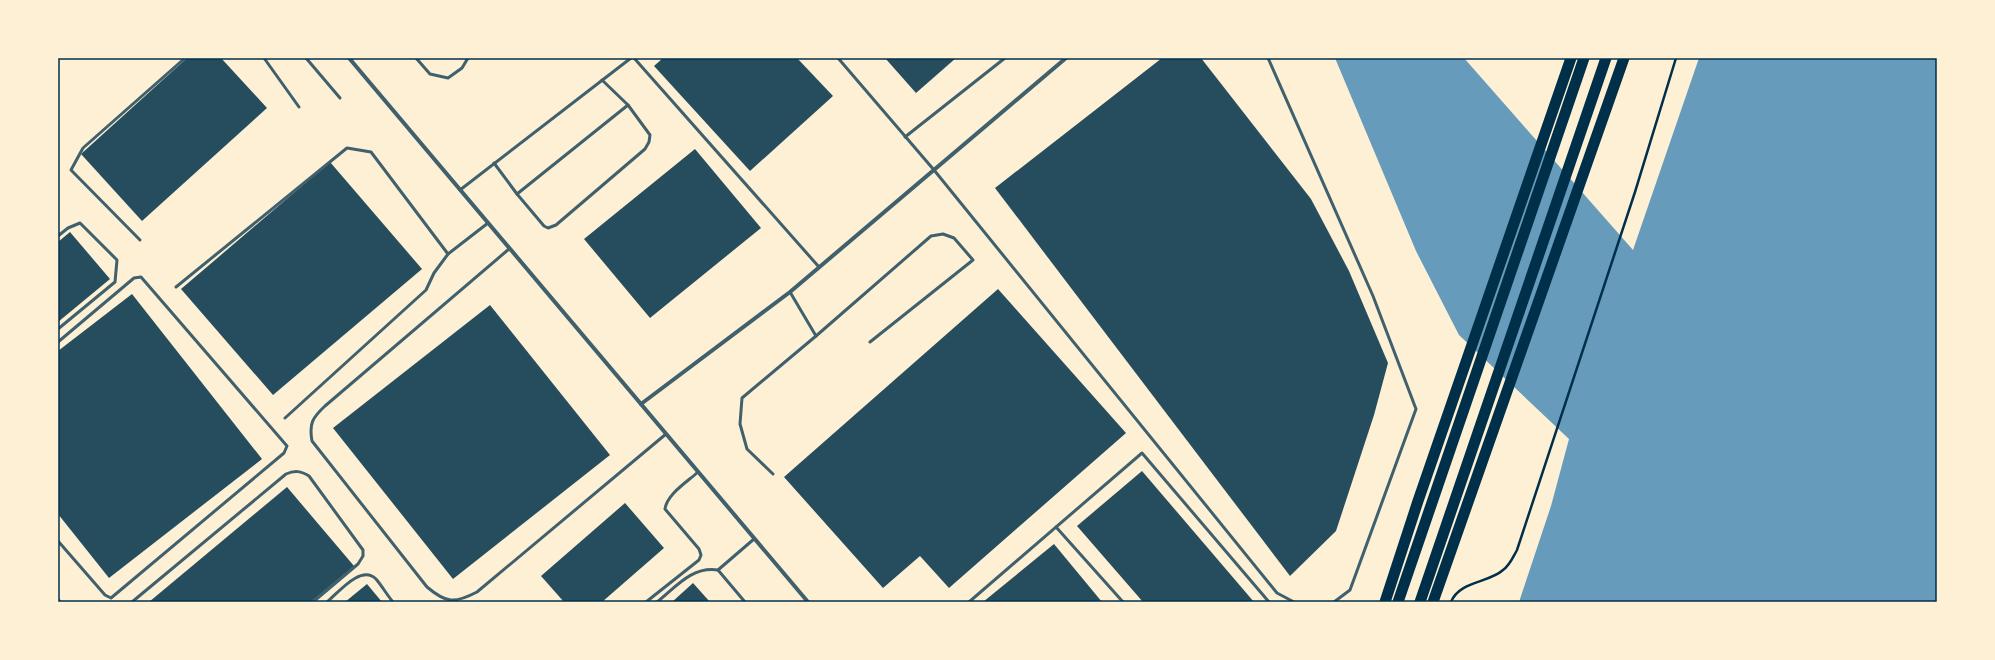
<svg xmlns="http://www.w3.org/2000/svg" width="1995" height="660" viewBox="0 0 1995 660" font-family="Manrope,sans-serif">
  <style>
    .water { fill: #669bbc }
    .building { fill: #264d5e }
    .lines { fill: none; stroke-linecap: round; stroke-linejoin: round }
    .path { stroke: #003049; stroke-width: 2.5 }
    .service { stroke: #3f606c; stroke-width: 3 }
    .minor { stroke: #3f606c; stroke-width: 4 }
    .trunk { stroke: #003049; stroke-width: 11 }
    .neatline { fill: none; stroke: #003049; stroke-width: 1.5 }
  </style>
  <rect width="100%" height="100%" fill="#fdf0d5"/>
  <polygon class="water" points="1335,58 1464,58 1633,250 1699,58 1937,58 1937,602 1519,602 1551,506 1569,439 1459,335 1416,251"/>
  <g class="building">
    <polygon points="187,58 221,58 267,108 142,221 81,154"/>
    <polygon points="663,58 797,58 833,96 750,171 654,66"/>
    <polygon points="885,58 956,58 916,93"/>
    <polygon points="1162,58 1201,58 1311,199 1349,271 1388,363 1374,415 1336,531 1290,576 995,188"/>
    <polygon points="695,149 761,228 650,318 584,239"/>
    <polygon points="330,162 422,269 273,395 181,289"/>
    <polygon points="70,232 110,279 58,322 58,242"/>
    <polygon points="998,289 1126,433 949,588 920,556 883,588 784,477"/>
    <polygon points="132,294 262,459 109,578 58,514 58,351"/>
    <polygon points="490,305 610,455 453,579 333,428"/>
    <polygon points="1142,471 1254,602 1143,602 1077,526"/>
    <polygon points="287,487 354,566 311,602 149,602"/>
    <polygon points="625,503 664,548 602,602 564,602 541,576"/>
    <polygon points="1054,544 1102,602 983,602"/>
    <polygon points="693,583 710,602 672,602"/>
    <polygon points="367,584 382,602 345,602"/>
  </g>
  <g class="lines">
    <path class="path" d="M1451,602c8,-21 38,-19 52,-32 7,-5 10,-13 14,-20l118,-358 41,-134"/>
    <g class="service">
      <polyline points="264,58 299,107"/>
      <polyline points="306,58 340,98"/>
      <polyline points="416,58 430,74 448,78 462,68 468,58"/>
      <polyline points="634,58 819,267"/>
      <polyline points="838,58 934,170 1277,593 1294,602"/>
      <polyline points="1268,58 1373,296 1416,409 1350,590 1334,602"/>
      <polyline points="905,137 1005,58"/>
      <polyline points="494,163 517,194 544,226 548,228 556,225 645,149 649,142 650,135 628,105 602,80"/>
      <polyline points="460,190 631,58"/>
      <polyline points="517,194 628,105"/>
      <polyline points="58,236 68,228 80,223 117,260 115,282 58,329"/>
      <polyline points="140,240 71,170 83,148 185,58"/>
      <path d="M509,249l-184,157c-13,12 -16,18 -13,35l115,146c19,16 27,17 50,5l189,-158"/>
      <polyline points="176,287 347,148 371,152 448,254 488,223"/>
      <polyline points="816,336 931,236 943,234 954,238 973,260 870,342"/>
      <polyline points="58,342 134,278 141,277 287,446 284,453 111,598 105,595 58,541"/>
      <polyline points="285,418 426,290 434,273 448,254"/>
      <polyline points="773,474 747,449 740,424 742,398 816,336 790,292"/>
      <polyline points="1056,527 1123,602"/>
      <polyline points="718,570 745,602"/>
      <polyline points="58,599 60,602"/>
      <path d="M132,602l154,-128c9,-4 15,-3 23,2l54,74v6l-5,8 -45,38"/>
      <path d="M327,602c11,-9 34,-38 49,-23 6,7 11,16 17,23"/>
      <path d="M646,602l53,-42 2,-5 -2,-6 -34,-40c2,-15 22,-27 33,-37"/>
      <path d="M657,602c19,-15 35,-36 61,-32l36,-31"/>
      <polyline points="969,602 1142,453 1269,602"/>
    </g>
    <g class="minor">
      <polyline points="349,58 808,602"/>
      <polyline points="641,404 790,292 1066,58"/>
    </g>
    <g class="trunk">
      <polyline points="1385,602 1418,501 1571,58"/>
      <polyline points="1398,602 1584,58"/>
      <polyline points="1420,602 1606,58"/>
      <polyline points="1433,602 1624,58"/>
    </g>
  </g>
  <rect width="1995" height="660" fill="none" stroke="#fdf0d5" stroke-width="118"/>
  <rect x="59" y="59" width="1877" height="542" class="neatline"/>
</svg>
